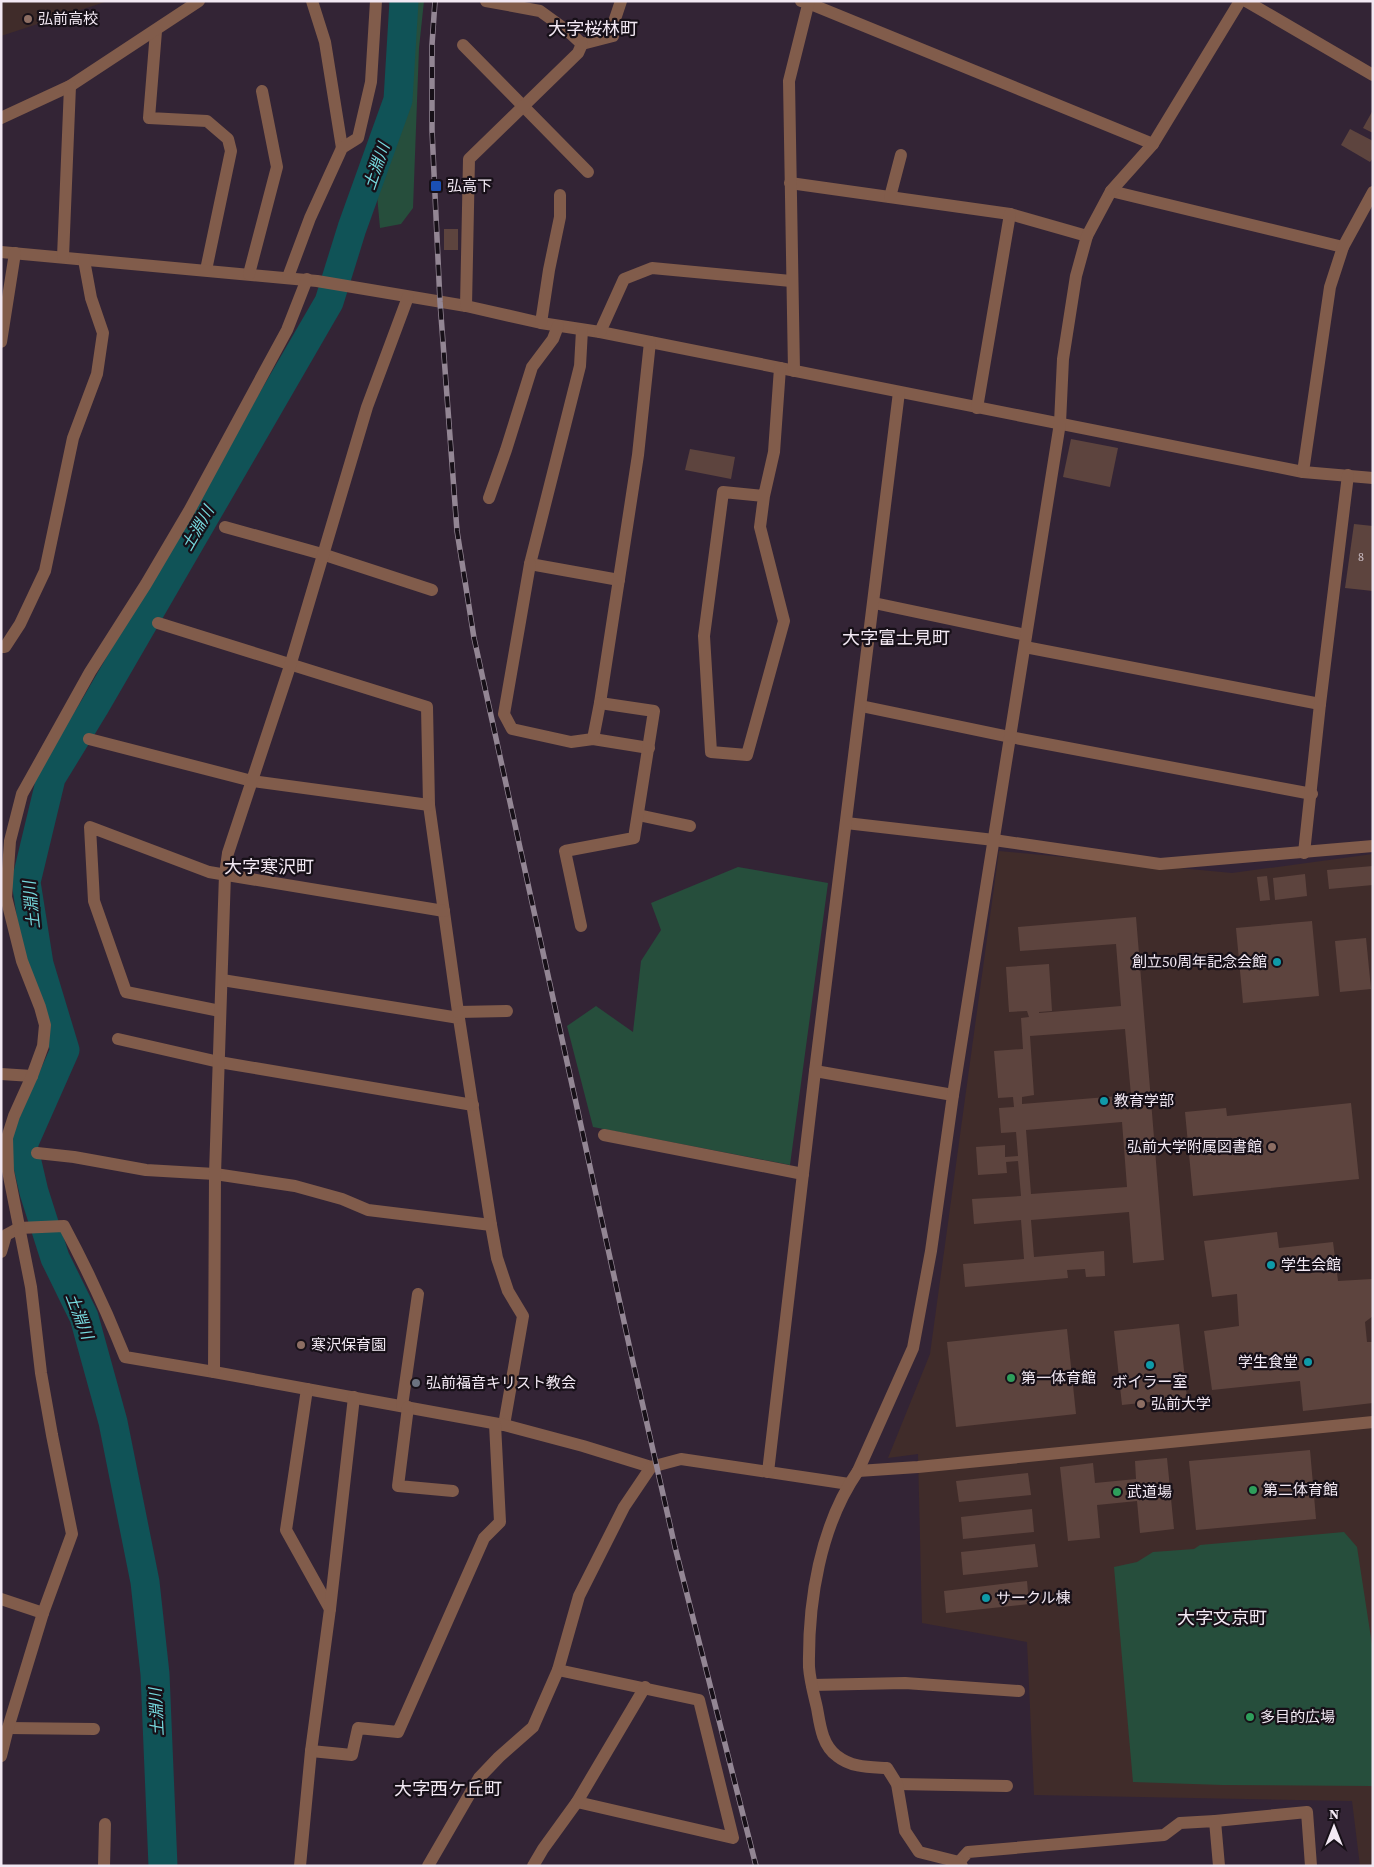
<svg xmlns="http://www.w3.org/2000/svg" width="1374" height="1867" viewBox="0 0 1374 1867" font-family="'Source Serif 4','Noto Sans JP',serif">
  <style>
    .education { fill: #402c2a }
    .green { fill: #264e3c }
    .lines { fill: none; stroke-linecap: round; stroke-linejoin: round }
    .river { stroke: #105357; stroke-width: 29 }
    .building { fill: #5d443e; fill-rule: evenodd }
    .minor { stroke: #815c4b; stroke-width: 12 }
    .rail-casing { stroke: #938694; stroke-width: 5.5 }
    .rail { stroke: #171018; stroke-width: 4; stroke-dasharray: 11; stroke-linecap: butt }
    .education-dot { fill: #8d6e63; stroke: #171018; stroke-width: 2 }
    .transit-dot { fill: #1a4fb4; stroke: #171018; stroke-width: 2 }
    .culture-dot { fill: #0f9aa8; stroke: #171018; stroke-width: 2 }
    .leisure-dot { fill: #2e9e5b; stroke: #171018; stroke-width: 2 }
    .worship-dot { fill: #6b7280; stroke: #171018; stroke-width: 2 }
    .labels { text-anchor: middle; stroke-width: 4.5; stroke-linejoin: round; paint-order: stroke }
    .number-label { font-size: 12px; fill: #cdbfc6 }
    .poi-label { font-size: 15px; fill: #f2e8f3; stroke: #171018; text-anchor: start }
    .water-label { font-size: 16px; font-style: italic; fill: #76d9de; stroke: #171018 }
    .quarter-label { font-size: 18px; fill: #f2e8f3; stroke: #171018 }
  </style>
  <rect width="100%" height="100%" fill="#332435"/>
  <g class="education">
    <polygon points="1,1 108,1 1,36"/>
    <polygon points="999,851 1232,873 1373,854 1373,1866 1360,1866 1352,1801 1034,1795 1027,1642 922,1623 918,1454 888,1458 930,1354"/>
  </g>
  <g class="green">
    <polygon points="412,1 424,1 419,48 413,208 401,224 380,228 377,195 397,127 405,92"/>
    <polygon points="738,867 828,883 790,1165 593,1127 567,1026 596,1006 633,1032 641,961 661,930 651,903"/>
    <polygon points="1344,1532 1357,1547 1373,1651 1373,1786 1222,1785 1133,1782 1114,1567 1137,1562 1153,1552 1194,1549 1200,1545"/>
  </g>
  <g class="lines">
    <polyline class="river" points="163,1866 155,1674 145,1582 113,1422 84,1317 55,1258 34,1192 23,1145 65,1050 39,964 26,882 51,778 95,706 329,302 352,228 398,100 404,1"/>
  </g>
  <g class="building">
    <polygon points="1373,110 1373,133 1363,128"/>
    <polygon points="1350,129 1373,141 1373,158 1370,162 1341,145"/>
    <rect x="444" y="229" width="14" height="21"/>
    <polygon points="1071,439 1118,448 1110,487 1063,477"/>
    <polygon points="690,449 735,457 731,479 685,470"/>
    <polygon points="1354,524 1373,526 1373,591 1345,588"/>
    <polygon points="1373,866 1373,885 1329,889 1327,870"/>
    <polygon points="1305,874 1307,896 1275,900 1273,878"/>
    <polygon points="1267,876 1270,900 1260,901 1257,877"/>
    <path d="M1136,917l28,343 -31,3 -4,-51 -98,8 3,37 70,-6 1,25 -19,1 -1,-8 -18,1 1,8 -103,9 -2,-23 61,-5 -3,-39 -47,4 -2,-25 49,-3 -3,-35 -12,1 1,11 -29,2 -2,-28 29,-2v12l13,-1 -2,-24 -15,1 -2,-25 15,-1 -1,-10 -15,1 -4,-47 29,-2 -2,-31 8,-1 -2,-6 -18,1 -3,-45 43,-3 3,47 -13,1v1l82,-7 -5,-62 -96,7 -2,-24zM1125,1029l6,66 -109,9v-7l12,-2 -4,-59zM1122,1122l5,65 -96,7 -5,-64z"/>
    <polygon points="1312,921 1319,996 1243,1003 1236,928"/>
    <polygon points="1366,938 1371,989 1340,992 1335,941"/>
    <polygon points="1351,1103 1359,1179 1193,1196 1185,1112 1226,1108 1227,1116"/>
    <polygon points="1277,1232 1279,1248 1333,1242 1338,1281 1372,1279 1373,1316 1365,1322 1367,1342 1373,1342 1373,1403 1303,1411 1300,1381 1212,1390 1204,1331 1239,1326 1237,1294 1212,1297 1204,1241"/>
    <polygon points="1179,1324 1187,1398 1122,1405 1114,1331"/>
    <polygon points="1067,1329 1076,1414 956,1427 947,1342"/>
    <polygon points="1310,1450 1316,1519 1196,1530 1189,1461"/>
    <polygon points="1167,1458 1174,1529 1140,1533 1137,1501 1097,1505 1100,1538 1068,1541 1060,1467 1093,1463 1095,1483 1136,1479 1135,1461"/>
    <polygon points="1028,1473 1031,1495 959,1502 956,1481"/>
    <polygon points="1032,1509 1034,1532 963,1539 961,1517"/>
    <polygon points="1035,1544 1038,1567 963,1575 961,1552"/>
    <polygon points="1027,1581 1029,1604 946,1613 944,1591"/>
  </g>
  <g class="lines">
    <g class="minor">
      <polyline points="312,1 325,42 342,148"/>
      <polyline points="486,1 540,11 569,32 582,44"/>
      <polyline points="801,1 808,3 1153,144"/>
      <polyline points="1246,1 1373,75"/>
      <polyline points="156,31 149,118 207,121 228,139 231,151 206,270"/>
      <polyline points="582,44 613,36 615,19 621,1"/>
      <polyline points="463,45 588,172"/>
      <polyline points="1,118 70,86 199,1"/>
      <polyline points="790,183 1010,214 1087,236"/>
      <polyline points="1111,191 1343,247"/>
      <polyline points="890,197 901,155"/>
      <polyline points="1,252 317,281 466,306 541,323 600,332 1303,472 1373,478"/>
      <polyline points="63,257 70,86"/>
      <polyline points="249,274 277,167 262,91"/>
      <polyline points="288,277 310,218 342,148 358,138 371,82 376,1"/>
      <polyline points="466,306 469,159 578,53 582,44"/>
      <polyline points="541,323 549,270 560,217 560,195"/>
      <polyline points="582,330 580,366 530,564 619,580"/>
      <polyline points="600,332 624,279 652,268 791,281"/>
      <polyline points="1,342 15,253"/>
      <polyline points="794,371 789,81 809,1"/>
      <polyline points="977,408 1010,214"/>
      <polyline points="1303,472 1330,287 1343,247 1373,192"/>
      <polyline points="764,496 723,492 704,636 711,752 747,755 784,621 760,527 764,496 774,452 780,368"/>
      <polyline points="489,498 506,450 532,367 553,339 558,326"/>
      <polyline points="225,527 322,554 432,590"/>
      <polyline points="530,564 504,714 512,729 571,742 593,739 649,748"/>
      <polyline points="874,603 1026,635"/>
      <polyline points="158,623 427,707 429,805 458,1012 491,1225 497,1258 508,1291 523,1316 504,1425"/>
      <polyline points="1,647 5,647 20,624 45,571 73,438 97,374 103,333 91,298 84,260"/>
      <polyline points="1025,647 1320,704"/>
      <polyline points="861,706 1010,737 1312,794"/>
      <polyline points="89,739 252,781 429,805"/>
      <polyline points="593,739 600,703 638,455 650,342"/>
      <polyline points="638,815 690,826"/>
      <polyline points="846,823 994,840 1160,864 1373,846"/>
      <polyline points="1304,853 1320,704 1348,475"/>
      <polyline points="581,926 565,851 634,838 654,711 600,703"/>
      <polyline points="222,980 459,1018"/>
      <polyline points="220,1011 126,992 94,901 90,827 209,872 444,911"/>
      <polyline points="458,1012 507,1011"/>
      <polyline points="118,1039 219,1062 473,1105"/>
      <polyline points="815,1071 953,1095"/>
      <polyline points="1,1074 32,1076"/>
      <polyline points="604,1135 803,1174"/>
      <polyline points="37,1153 74,1157 146,1170 215,1174 295,1186 342,1199 368,1210 491,1225"/>
      <path d="M1,1252l5,-17 13,-7 45,-2c23,43 43,86 61,131l89,15 290,53 79,21 68,21 30,-8 168,25"/>
      <polyline points="214,1372 215,1174 225,874 228,853 290,666 367,407 408,297"/>
      <polyline points="307,1389 286,1530 330,1609"/>
      <polyline points="402,1406 418,1294"/>
      <polyline points="408,1407 398,1486 453,1491"/>
      <polyline points="858,1471 918,1467 1373,1422"/>
      <polyline points="768,1472 815,1071 899,392"/>
      <polyline points="1,1599 43,1613"/>
      <polyline points="558,1670 699,1700 733,1838 577,1802"/>
      <polyline points="812,1685 905,1683 1019,1691"/>
      <polyline points="8,1728 94,1729"/>
      <polyline points="311,1751 352,1755 358,1728 398,1732 484,1538 500,1522 495,1424"/>
      <polyline points="1,1756 8,1728 43,1613 72,1534 52,1435 41,1373 31,1287 8,1171 7,1138 14,1116 32,1076 43,1046 45,1025 40,1007 22,961 6,897 10,841 22,794 90,672 146,584 189,511 287,330 307,279"/>
      <polyline points="897,1784 1007,1786"/>
      <polyline points="1215,1821 1307,1812 1311,1866"/>
      <polyline points="959,1862 968,1852 1164,1835 1180,1823 1215,1821 1219,1866"/>
      <polyline points="104,1866 105,1824"/>
      <polyline points="300,1866 311,1751 330,1609 354,1397"/>
      <polyline points="428,1866 479,1778 499,1757 533,1727 558,1670 579,1596 624,1507 651,1467"/>
      <polyline points="533,1866 543,1849 577,1802 645,1687"/>
      <path d="M962,1866l-3,-4 -40,-10 -14,-21 -8,-47 -10,-16c-17,-1 -35,0 -50,-12 -15,-11 -17,-31 -20,-48 -3,-13 -7,-27 -8,-41 -1,-66 11,-141 49,-196l55,-123 18,-97 22,-156 107,-672 3,-64 13,-83 11,-40 24,-45 42,-47 87,-143"/>
    </g>
    <g class="rail-casing">
      <polyline id="rail" points="435,1 432,45 432,130 440,302 457,531 474,638 630,1349 675,1547 756,1866"/>
    </g>
    <use href="#rail" class="rail"/>
  </g>
  <g class="education-dot">
    <circle cx="28" cy="19" r="5"/>
    <circle cx="1272" cy="1147" r="5"/>
    <circle cx="301" cy="1345" r="5"/>
    <circle cx="1141" cy="1404" r="5"/>
  </g>
  <rect class="transit-dot" x="430" y="180" width="12" height="12" rx="2.5"/>
  <g class="culture-dot">
    <circle cx="1277" cy="962" r="5"/>
    <circle cx="1104" cy="1101" r="5"/>
    <circle cx="1271" cy="1265" r="5"/>
    <circle cx="1308" cy="1362" r="5"/>
    <circle cx="1150" cy="1365" r="5"/>
    <circle cx="986" cy="1598" r="5"/>
  </g>
  <g class="leisure-dot">
    <circle cx="1011" cy="1378" r="5"/>
    <circle cx="1253" cy="1490" r="5"/>
    <circle cx="1117" cy="1492" r="5"/>
    <circle cx="1250" cy="1717" r="5"/>
  </g>
  <circle class="worship-dot" cx="416" cy="1383" r="5"/>
  <g class="labels">
    <g class="number-label">
      <text x="1361" y="561">8</text>
    </g>
    <g class="poi-label">
      <text x="38" y="24">弘前高校</text>
      <text x="447" y="191">弘高下</text>
      <text x="1267" y="967" text-anchor="end">創立50周年記念会館</text>
      <text x="1114" y="1106">教育学部</text>
      <text x="1262" y="1152" text-anchor="end">弘前大学附属図書館</text>
      <text x="1281" y="1270">学生会館</text>
      <text x="311" y="1350">寒沢保育園</text>
      <text x="1298" y="1367" text-anchor="end">学生食堂</text>
      <text x="1021" y="1383">第一体育館</text>
      <text x="1150" y="1387" text-anchor="middle">ボイラー室</text>
      <text x="426" y="1388">弘前福音キリスト教会</text>
      <text x="1151" y="1409">弘前大学</text>
      <text x="1263" y="1495">第二体育館</text>
      <text x="1127" y="1497">武道場</text>
      <text x="996" y="1603">サークル棟</text>
      <text x="1260" y="1722">多目的広場</text>
    </g>
    <g class="water-label">
      <text transform="translate(376 166) rotate(-71)" y="6">土淵川</text>
      <text transform="translate(197 528) rotate(-60)" y="6">土淵川</text>
      <text transform="translate(31 905) rotate(-96)" y="6">土淵川</text>
      <text transform="translate(80 1316) rotate(69)" y="6">土淵川</text>
      <text transform="translate(156 1712) rotate(-93)" y="6">土淵川</text>
    </g>
    <g class="quarter-label">
      <text x="593" y="35">大字桜林町</text>
      <text x="896" y="644">大字富士見町</text>
      <text x="269" y="873">大字寒沢町</text>
      <text x="1222" y="1624">大字文京町</text>
      <text x="448" y="1795">大字西ケ丘町</text>
    </g>
  </g>
  <rect width="1374" height="1867" fill="none" stroke="#f2e8f3" stroke-width="5"/>
  <g transform="translate(1334 1827)" stroke="#171018" stroke-width="4" paint-order="stroke">
  <path d="M0-4L9 19L0 12L-9 19Z" fill="#f2e8f3"/>
  <text y="-8" font-size="14" font-weight="bold" text-anchor="middle" fill="#f2e8f3">N</text>
  </g>
</svg>
